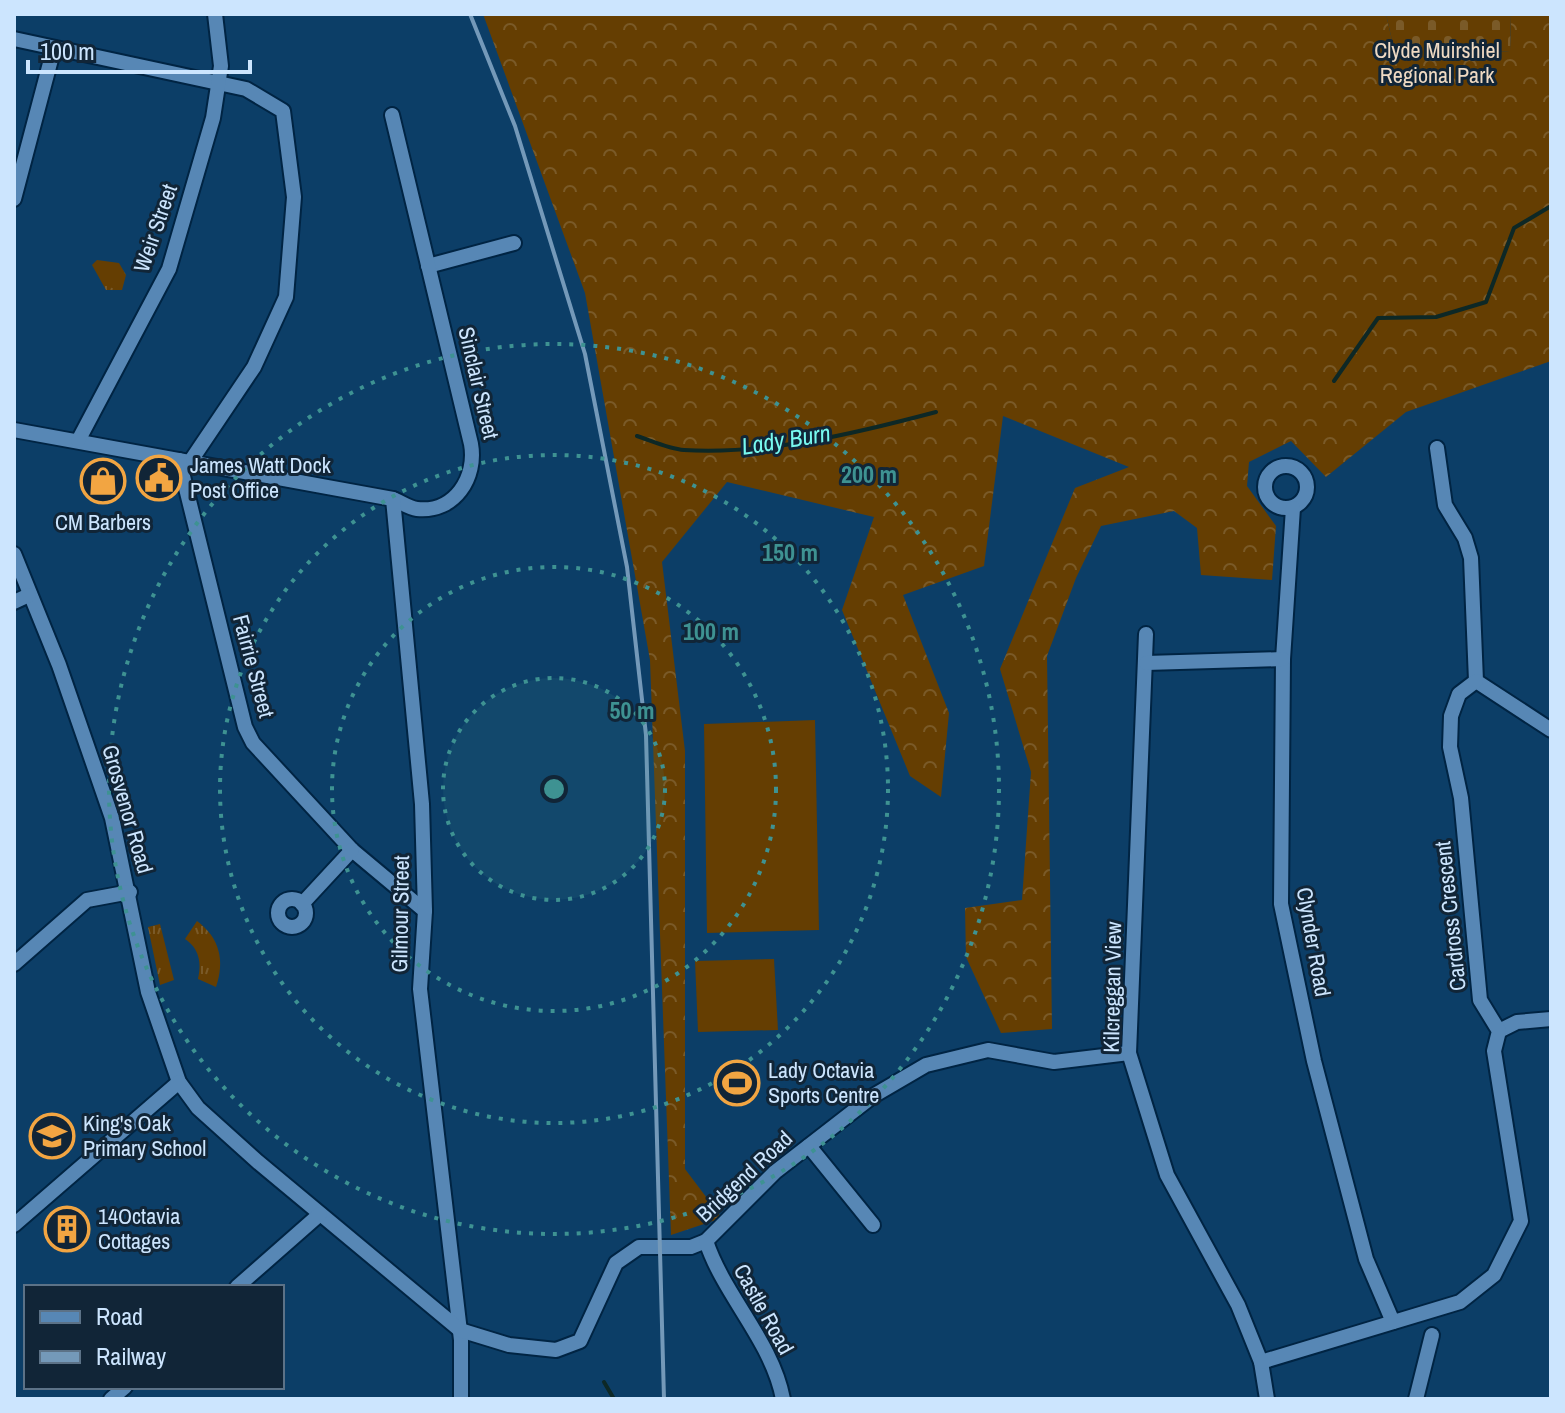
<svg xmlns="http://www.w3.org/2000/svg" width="1565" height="1413" viewBox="0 0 1565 1413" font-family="'Archivo Narrow',sans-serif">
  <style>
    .grass { fill: url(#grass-tufts) }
    .forest { fill: url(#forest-crowns) }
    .cemetery { fill: url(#cemetery-stones) }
    .pitch { fill: #653e02 }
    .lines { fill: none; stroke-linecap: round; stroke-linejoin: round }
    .stream { stroke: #0d2826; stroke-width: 4 }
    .street-casing { stroke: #002443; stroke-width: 18 }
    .street { stroke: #5787b5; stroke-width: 14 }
    .rail { stroke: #7499b9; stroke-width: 4 }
    .ring { fill: none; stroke: #3e9292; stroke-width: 4; stroke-dasharray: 4 8 }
    .labels { text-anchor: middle; stroke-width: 6; stroke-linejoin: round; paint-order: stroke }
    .park-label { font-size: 22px; fill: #efdac3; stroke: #112537 }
    .street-label { font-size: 22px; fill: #cce5fe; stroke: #112537 }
    .poi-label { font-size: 22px; fill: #cce5fe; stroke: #112537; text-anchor: start }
    .water-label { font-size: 24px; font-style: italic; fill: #78f9ef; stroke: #112537 }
    .centre { fill: #3e9292; stroke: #112537; stroke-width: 4 }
    .ring-label { font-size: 24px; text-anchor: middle; font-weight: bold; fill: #3e9292; stroke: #112537; stroke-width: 6; stroke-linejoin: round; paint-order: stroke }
  </style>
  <defs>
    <pattern id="grass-tufts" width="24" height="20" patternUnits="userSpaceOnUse" patternTransform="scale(2)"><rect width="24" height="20" fill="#653e02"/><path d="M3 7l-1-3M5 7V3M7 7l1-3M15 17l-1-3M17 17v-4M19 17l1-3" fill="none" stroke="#7a5a28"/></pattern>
    <pattern id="forest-crowns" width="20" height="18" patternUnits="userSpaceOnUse" patternTransform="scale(2)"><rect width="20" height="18" fill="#653e02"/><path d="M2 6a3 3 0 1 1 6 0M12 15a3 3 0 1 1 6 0" fill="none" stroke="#7a5a28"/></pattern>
    <pattern id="cemetery-stones" width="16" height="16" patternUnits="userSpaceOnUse" patternTransform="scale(2)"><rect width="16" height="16" fill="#653e02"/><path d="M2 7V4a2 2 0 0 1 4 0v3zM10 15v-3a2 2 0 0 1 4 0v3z" fill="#7a5a28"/></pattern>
  </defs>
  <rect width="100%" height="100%" fill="#0c3e67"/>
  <g class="grass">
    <polygon points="97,260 119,263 126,275 122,290 106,290 92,265"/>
    <path d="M197,921c23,17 28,40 19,66l-18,-8c4,-16 1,-31 -13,-40z"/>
    <polygon points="160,924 174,980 160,985 148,927"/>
  </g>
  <polygon class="forest" points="483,14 1386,14 1396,58 1510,51 1511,14 1551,14 1551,361 1406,412 1326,477 1291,441 1249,462 1247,486 1276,526 1272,580 1201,575 1197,528 1174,511 1101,526 1076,578 1047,656 1052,1029 1001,1033 966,957 965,908 1022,900 1031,772 1000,669 1075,488 1129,467 1003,416 984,566 903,595 949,713 941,797 910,776 842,610 874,517 727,482 662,562 685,751 685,1169 722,1218 671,1235 650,660 585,293"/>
  <polygon class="cemetery" points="1386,14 1511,14 1510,51 1396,58"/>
  <g class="pitch">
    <polygon points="815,720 819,930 707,933 704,724"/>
    <polygon points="774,959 778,1030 698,1032 695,961"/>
  </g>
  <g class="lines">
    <g class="stream">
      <polyline points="1334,381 1378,318 1436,317 1486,302 1514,228 1551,206"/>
      <path d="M637,436c15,5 32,13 47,14 83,5 173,-17 252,-38"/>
      <polyline points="604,1382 614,1399"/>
    </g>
    <g class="street-casing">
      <g id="street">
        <polyline points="14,39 246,89 283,111 294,197 286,297 254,367 190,462"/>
        <polyline points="14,199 54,48"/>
        <polyline points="428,266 514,243"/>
        <path d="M14,430l379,69c8,3 16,9 24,10 38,4 60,-32 54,-65l-79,-329"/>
        <polyline points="78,441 169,269 213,118 221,66 215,14"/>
        <polyline points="1437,448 1445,505 1465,538 1471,558 1476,681 1551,730"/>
        <polyline points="179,460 245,727 253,743 352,850 425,911"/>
        <circle cx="1286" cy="487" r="21"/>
        <polyline points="393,499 422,804 425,911 420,989 461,1340 461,1399"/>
        <polyline points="1293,508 1283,659 1281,904 1314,1061 1366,1259 1393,1322"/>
        <polyline points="14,554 59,665 112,818 148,992 179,1082 198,1108 258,1162 460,1330 509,1345 556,1350 580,1341 616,1263 639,1247 691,1247 706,1241 775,1172 873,1096 926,1065 988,1050 1054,1062 1129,1053"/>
        <polyline points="14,602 29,595"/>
        <polyline points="1146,634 1129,1053 1167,1175 1238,1305 1261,1362 1267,1399"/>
        <polyline points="1146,663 1283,659"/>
        <circle cx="292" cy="913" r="14"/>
        <polyline points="302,904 352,850"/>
        <polyline points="14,964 87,900 130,892"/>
        <polyline points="1499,1031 1517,1022 1551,1019"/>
        <polyline points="809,1146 873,1225"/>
        <polyline points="14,1225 179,1082"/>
        <path d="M706,1241c18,55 66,100 77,158"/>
        <polyline points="237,1287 320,1214"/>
        <polyline points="1261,1362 1460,1302 1494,1275 1521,1221 1494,1051 1499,1031 1480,1000 1461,798 1450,747 1451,716 1459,694 1476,681"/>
        <polyline points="111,1399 125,1387"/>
        <polyline points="1416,1399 1432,1335"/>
      </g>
    </g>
    <use href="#street" class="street"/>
    <polyline class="rail" points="470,14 515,126 585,354 627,567 646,735 664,1399"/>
  </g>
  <circle cx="554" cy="789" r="111" fill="#3e9292" fill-opacity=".12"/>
  <g class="ring">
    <circle cx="554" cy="789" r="111"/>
    <circle cx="554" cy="789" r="222"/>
    <circle cx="554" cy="789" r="334"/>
    <circle cx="554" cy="789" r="445"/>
  </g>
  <defs>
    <g id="civic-ring" transform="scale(2.3)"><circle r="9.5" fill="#112537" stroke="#f2a542" stroke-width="1.5"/><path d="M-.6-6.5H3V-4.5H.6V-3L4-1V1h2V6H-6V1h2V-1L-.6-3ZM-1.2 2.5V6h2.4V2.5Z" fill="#f2a542"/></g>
    <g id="shop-ring" transform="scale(2.3)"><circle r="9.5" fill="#112537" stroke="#f2a542" stroke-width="1.5"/><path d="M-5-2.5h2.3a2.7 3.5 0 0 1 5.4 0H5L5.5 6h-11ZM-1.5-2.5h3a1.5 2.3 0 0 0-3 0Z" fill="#f2a542"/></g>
    <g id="stadium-ring" transform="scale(2.3)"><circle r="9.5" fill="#112537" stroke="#f2a542" stroke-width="1.5"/><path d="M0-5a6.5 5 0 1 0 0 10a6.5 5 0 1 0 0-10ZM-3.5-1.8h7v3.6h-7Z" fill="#f2a542"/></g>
    <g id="school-ring" transform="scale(2.3)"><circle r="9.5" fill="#112537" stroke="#f2a542" stroke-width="1.5"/><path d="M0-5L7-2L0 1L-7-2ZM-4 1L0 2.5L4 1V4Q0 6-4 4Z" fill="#f2a542"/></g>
    <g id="building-ring" transform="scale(2.3)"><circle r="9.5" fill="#112537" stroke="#f2a542" stroke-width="1.5"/><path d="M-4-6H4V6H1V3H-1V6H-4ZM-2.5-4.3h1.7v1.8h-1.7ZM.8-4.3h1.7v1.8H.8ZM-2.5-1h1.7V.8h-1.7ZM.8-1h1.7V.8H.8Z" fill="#f2a542"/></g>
  </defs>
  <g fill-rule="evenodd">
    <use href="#civic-ring" x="159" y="478"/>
    <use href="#shop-ring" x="103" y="481"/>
    <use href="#stadium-ring" x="737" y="1083"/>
    <use href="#school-ring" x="52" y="1136"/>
    <use href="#building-ring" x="67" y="1229"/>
  </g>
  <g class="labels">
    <g class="park-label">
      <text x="1437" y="58">Clyde Muirshiel<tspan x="1437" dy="25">Regional Park</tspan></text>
    </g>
    <g class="street-label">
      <text transform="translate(155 228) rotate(-71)" y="8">Weir Street</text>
      <text transform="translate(479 383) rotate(77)" y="8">Sinclair Street</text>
      <text transform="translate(254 666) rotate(75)" y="8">Fairrie Street</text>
      <text transform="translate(128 809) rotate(74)" y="8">Grosvenor Road</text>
      <text transform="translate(400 914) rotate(-89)" y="8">Gilmour Street</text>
      <text transform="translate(1450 916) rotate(-96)" y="8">Cardross Crescent</text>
      <text transform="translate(1314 942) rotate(80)" y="8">Clynder Road</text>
      <text transform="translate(1112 987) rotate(-89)" y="8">Kilcreggan View</text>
      <text transform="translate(744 1176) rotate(-43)" y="8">Bridgend Road</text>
      <text transform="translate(764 1309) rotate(61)" y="8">Castle Road</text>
    </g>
    <g class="poi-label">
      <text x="190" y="473">James Watt Dock<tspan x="190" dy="25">Post Office</tspan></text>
      <text x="103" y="530" text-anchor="middle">CM Barbers</text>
      <text x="768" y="1078">Lady Octavia<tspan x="768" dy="25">Sports Centre</tspan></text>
      <text x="83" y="1131">King's Oak<tspan x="83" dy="25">Primary School</tspan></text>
      <text x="98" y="1224">14Octavia<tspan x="98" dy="25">Cottages</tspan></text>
    </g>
    <g class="water-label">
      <text transform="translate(786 440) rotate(-9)" y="8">Lady Burn</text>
    </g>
  </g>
  <circle cx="554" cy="789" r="12" class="centre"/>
  <g class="ring-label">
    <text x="869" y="483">200 m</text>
    <text x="790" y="561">150 m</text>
    <text x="711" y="640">100 m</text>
    <text x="632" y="719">50 m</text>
  </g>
  <rect width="1565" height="1413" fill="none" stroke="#cce5fe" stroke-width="32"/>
  <rect x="24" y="1285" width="260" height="104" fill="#112537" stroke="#5c7287" stroke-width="2"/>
  <rect x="40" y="1311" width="40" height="12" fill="#5787b5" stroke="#5c7287" stroke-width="2"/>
  <text x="96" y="1325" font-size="24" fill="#cce5fe">Road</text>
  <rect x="40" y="1351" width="40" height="12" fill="#7499b9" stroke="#5c7287" stroke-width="2"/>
  <text x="96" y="1365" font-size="24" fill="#cce5fe">Railway</text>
  <path d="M28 60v12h222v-12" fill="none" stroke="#cce5fe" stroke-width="4"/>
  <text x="40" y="60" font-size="24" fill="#cce5fe" stroke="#112537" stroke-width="6" paint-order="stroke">100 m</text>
</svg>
